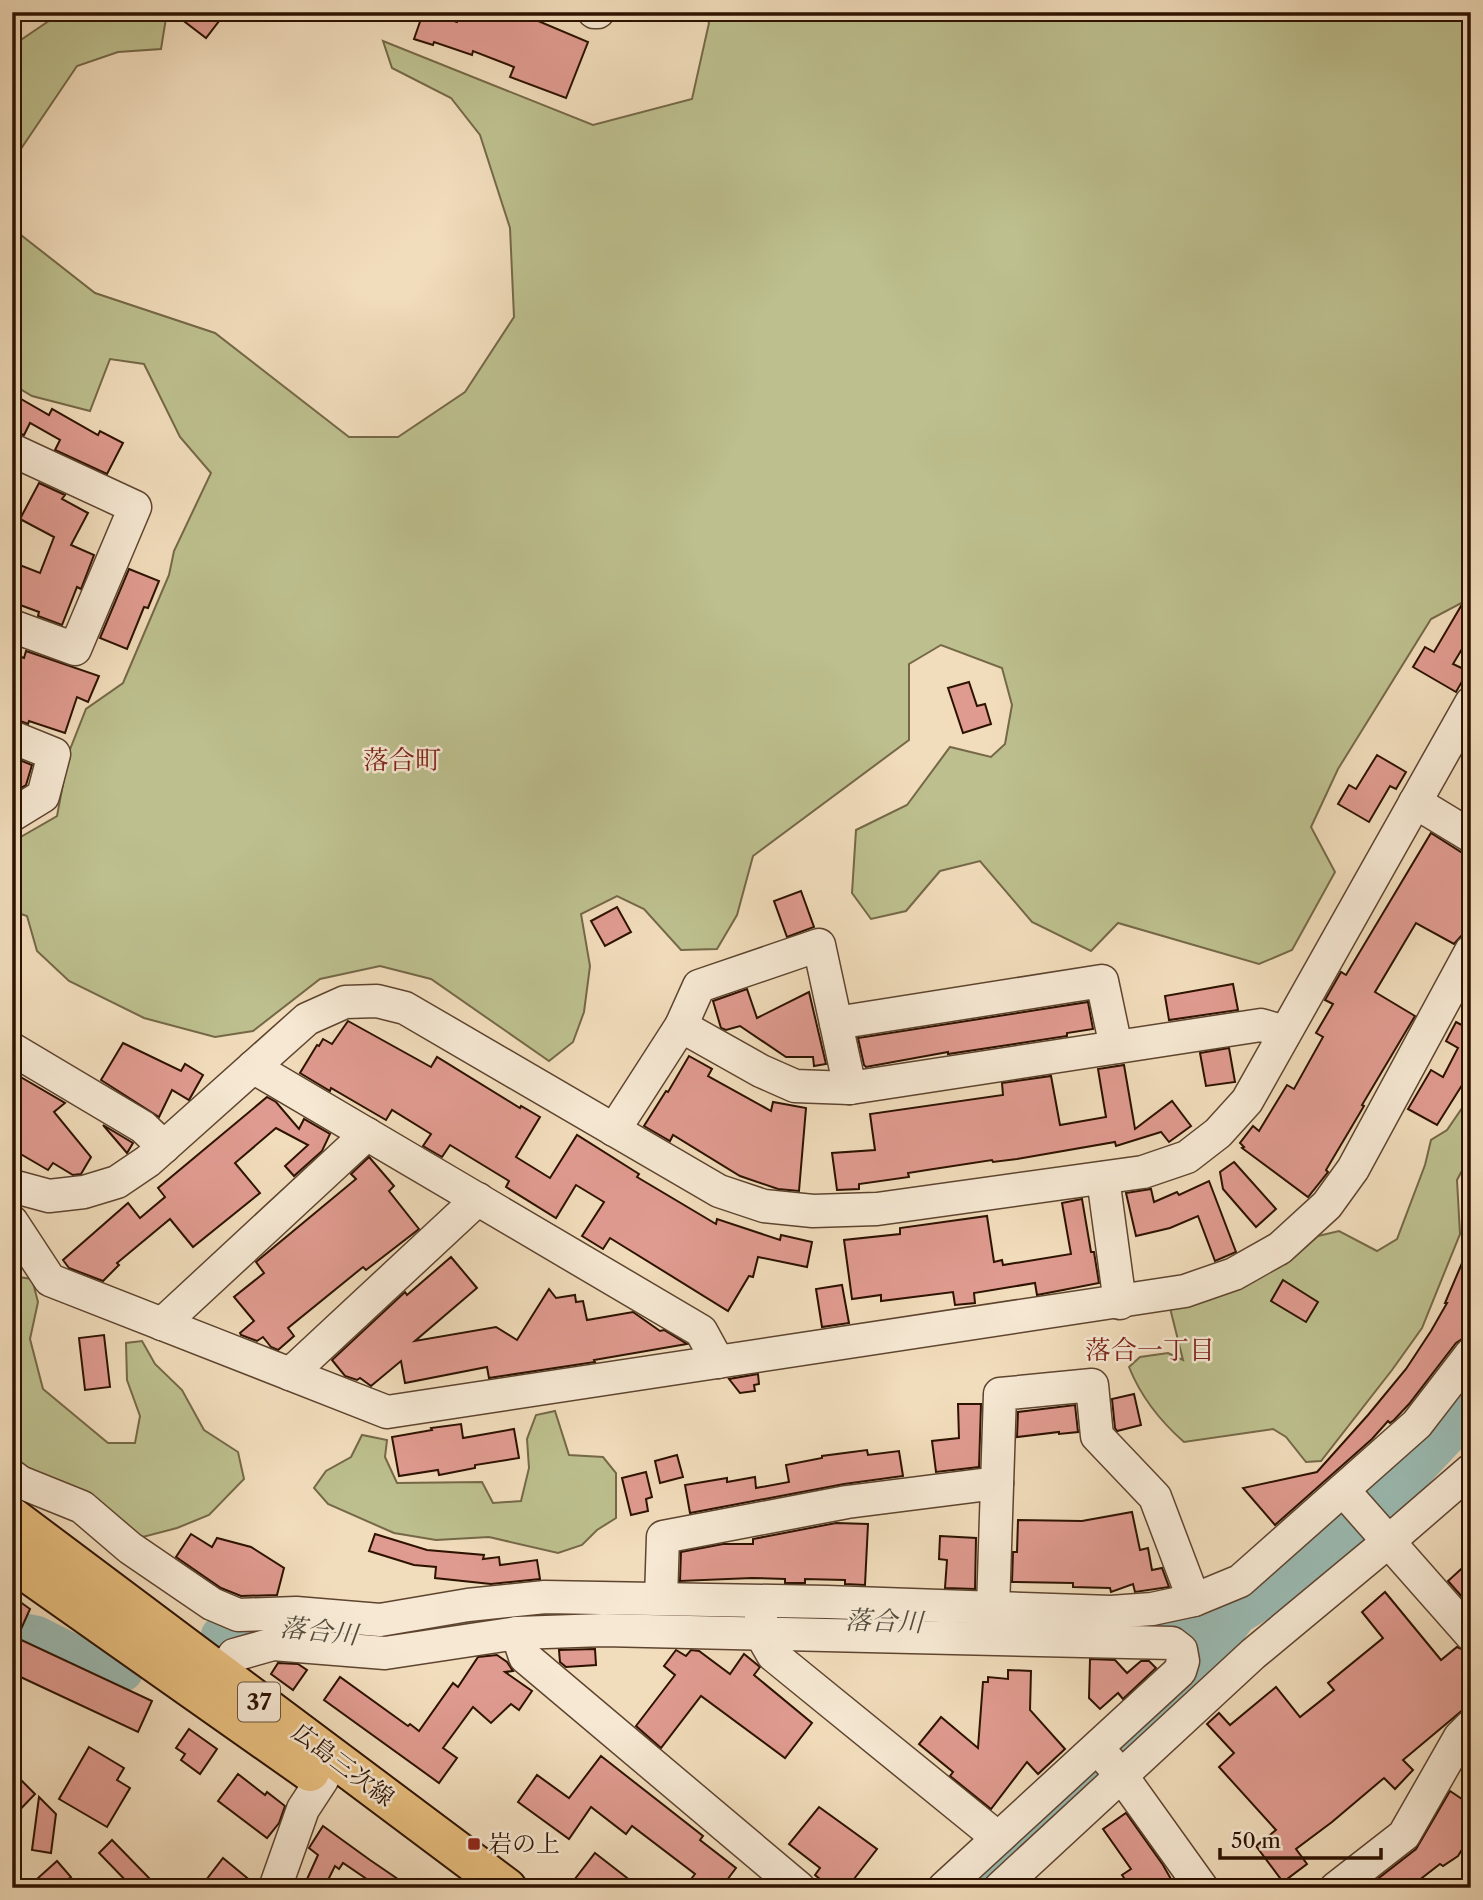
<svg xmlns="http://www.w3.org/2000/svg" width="1483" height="1900" viewBox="0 0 1483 1900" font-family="'Libre Caslon Text','Noto Serif JP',serif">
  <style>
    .green { fill: #bdbf8e; stroke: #756847; stroke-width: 2 }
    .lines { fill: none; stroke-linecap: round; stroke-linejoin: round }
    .river { stroke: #9bbbb3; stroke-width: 38 }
    .building { fill: #e09b90; stroke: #2d1200; stroke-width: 2 }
    .minor-casing { stroke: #5e442f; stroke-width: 35 }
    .major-casing { stroke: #2d1200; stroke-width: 42 }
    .minor { stroke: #f6e8d3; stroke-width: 32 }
    .major { stroke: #e8be7e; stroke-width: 38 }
    .poi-dot { fill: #8f2418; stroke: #f6e8d3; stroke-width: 2.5 }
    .labels { text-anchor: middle; stroke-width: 5; stroke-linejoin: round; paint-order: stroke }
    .shield { fill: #f6e8d3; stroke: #69523f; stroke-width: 2 }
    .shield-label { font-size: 23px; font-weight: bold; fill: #2d1200 }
    .street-label { font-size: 24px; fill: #2d1200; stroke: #f6e8d3 }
    .poi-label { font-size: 24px; fill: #2d1200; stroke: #f6e8d3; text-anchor: start }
    .neighbourhood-label { font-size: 26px; fill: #7a1f14; stroke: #f6e8d3 }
    .water-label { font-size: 26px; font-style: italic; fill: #544d3f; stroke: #f6e8d3 }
  </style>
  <rect width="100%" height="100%" fill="#f1dcbb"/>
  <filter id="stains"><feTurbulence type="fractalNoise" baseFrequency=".00286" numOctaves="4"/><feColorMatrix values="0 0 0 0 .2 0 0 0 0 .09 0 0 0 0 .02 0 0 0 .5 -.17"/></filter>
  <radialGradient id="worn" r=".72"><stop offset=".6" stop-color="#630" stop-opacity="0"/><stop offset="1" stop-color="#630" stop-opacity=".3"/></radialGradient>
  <g class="green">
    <polygon points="62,12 161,12 166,18 161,49 118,52 77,66 12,162 12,46"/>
    <polygon points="703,12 1471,12 1471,598 1431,619 1338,769 1311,827 1335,872 1292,950 1259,964 1118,923 1091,951 1032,922 980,861 940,871 906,911 871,919 852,893 856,830 907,805 950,747 991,757 1005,744 1012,705 1002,668 941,645 909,664 909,740 753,856 737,915 717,949 681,950 644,909 617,896 581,914 590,966 584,1012 573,1042 549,1061 431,979 380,966 320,979 253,1031 215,1037 144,1018 69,981 37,951 27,916 12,911 12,842 57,816 69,752 86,709 123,683 169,575 174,551 211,473 180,437 144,364 110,359 90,411 32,396 12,384 12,228 95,293 215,333 349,437 398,437 465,392 514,317 510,228 480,135 451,98 392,68 383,41 593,125 692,99 709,23"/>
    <path d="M1471,1095v59l-14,26 3,54 -38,94 -30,42 -71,91 -15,1 -20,-25 -13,-8 -89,13c-24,-21 -43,-45 -55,-75l11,-10 28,-4 15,7 -15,-60 113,-46 5,10 32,-28 21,-5 38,20 20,-12 28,-74 6,-25 16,-10z"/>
    <polygon points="12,1276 32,1279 38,1302 30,1339 43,1389 108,1443 135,1443 140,1416 127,1380 126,1343 142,1341 155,1364 182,1390 204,1430 238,1452 244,1479 209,1515 177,1528 139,1538 65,1488 12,1459"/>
    <polygon points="555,1411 569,1455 603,1457 616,1473 616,1518 597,1530 582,1545 558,1553 489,1537 436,1540 394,1533 328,1504 314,1488 326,1471 351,1457 362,1435 387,1440 385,1457 397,1483 482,1482 493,1503 521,1501 529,1468 527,1439 536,1415"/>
  </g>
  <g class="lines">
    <g class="river">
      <polyline points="726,1616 956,1623"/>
      <polyline points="1080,1628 1175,1625 1238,1615 1291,1583 1410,1476 1471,1411"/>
      <polyline points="12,1630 37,1635 112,1673 124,1672"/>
      <polyline points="220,1635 265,1625 370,1637 458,1622 541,1614 635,1613"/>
      <polyline points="970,1888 1188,1683 1238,1615"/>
    </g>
  </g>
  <g class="building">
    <polygon points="172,12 226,12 206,38"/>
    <polygon points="461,12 517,12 588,42 566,98 510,77 514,67 473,51 472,55 434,42 433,45 414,39 422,16 427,18 429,13 457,22"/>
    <polygon points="12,398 19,402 21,399 49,415 52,409 98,435 100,431 123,443 107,474 55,450 60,440 30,423 24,435 12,432"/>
    <polygon points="39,483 65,495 62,499 88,513 71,545 94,555 81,589 77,587 62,625 38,616 39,612 12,602 12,562 40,573 54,537 20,519"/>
    <polygon points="129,569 159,581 148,608 144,607 127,649 100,638"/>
    <polygon points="1471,589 1471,634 1453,664 1468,671 1456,692 1413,667 1425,647 1434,652"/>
    <polygon points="26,651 99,676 88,702 77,697 65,733 29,721 28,724 12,718 12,666 16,655 24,658"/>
    <polygon points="969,682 977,706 985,704 991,724 963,733 948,688"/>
    <polygon points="1377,755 1406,772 1396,789 1390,786 1369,822 1338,804 1349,785 1356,789"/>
    <polygon points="12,757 32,765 26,785 12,793"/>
    <polygon points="1431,833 1461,852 1471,854 1471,907 1464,919 1471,926 1466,934 1461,936 1454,944 1416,923 1375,992 1415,1016 1362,1105 1364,1106 1326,1170 1328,1172 1308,1197 1242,1148 1244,1147 1240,1143 1253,1126 1259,1131 1287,1085 1294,1089 1323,1037 1316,1033 1333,1004 1325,1000 1341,972 1346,975"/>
    <polygon points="801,891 814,927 787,937 774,901"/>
    <polygon points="617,907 631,932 605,946 591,921"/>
    <polygon points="1233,984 1238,1010 1169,1020 1165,996"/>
    <polygon points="747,989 757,1018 809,992 826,1064 814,1066 813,1057 786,1057 740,1026 726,1030 721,1028 713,1001"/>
    <polygon points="1088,1002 1093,1029 1067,1033 1067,1036 948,1054 948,1052 866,1067 864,1065 858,1038"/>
    <polygon points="348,1021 431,1067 437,1057 520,1108 521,1106 540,1117 516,1157 550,1178 577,1135 639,1174 637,1177 716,1224 717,1219 780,1240 781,1235 812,1242 807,1267 758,1257 753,1277 749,1276 728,1311 610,1238 603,1249 582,1236 604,1202 576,1185 556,1218 506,1187 509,1181 450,1145 442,1157 423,1146 431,1134 392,1110 386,1120 331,1088 330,1091 300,1073 317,1045 319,1046 323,1039 332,1044"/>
    <polygon points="1456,1022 1469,1029 1471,1025 1471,1085 1464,1082 1437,1125 1408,1109 1431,1070 1443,1077 1458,1048 1446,1041"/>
    <polygon points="123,1043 181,1071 185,1064 203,1075 189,1100 172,1090 159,1117 101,1080"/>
    <polygon points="1229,1048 1235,1082 1206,1086 1200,1053"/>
    <polygon points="689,1056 712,1069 708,1076 771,1111 773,1102 806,1108 799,1191 778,1189 740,1176 673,1135 670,1141 644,1126 666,1091 668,1092"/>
    <polygon points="1124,1065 1135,1129 1172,1101 1191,1126 1169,1142 1161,1132 1116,1146 1115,1142 1017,1159 993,1162 992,1160 927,1170 908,1173 909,1177 859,1184 859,1189 837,1190 832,1153 875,1150 870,1114 1003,1095 1002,1083 1051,1076 1060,1125 1106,1117 1098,1069"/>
    <polygon points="12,1072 65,1103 54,1112 91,1157 81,1174 73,1175 53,1163 48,1170 12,1149"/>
    <polygon points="267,1097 276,1102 299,1129 304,1119 330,1134 322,1151 294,1176 285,1166 308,1145 276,1128 235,1163 260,1193 193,1247 170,1219 117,1263 119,1265 103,1281 69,1268 63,1260 128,1203 140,1218 165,1197 158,1188"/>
    <polygon points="103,1125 133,1143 127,1153"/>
    <polygon points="369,1157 394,1186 389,1191 419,1229 366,1270 363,1267 288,1328 294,1336 278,1350 271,1347 263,1337 257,1341 241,1335 240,1333 254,1321 234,1297 264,1273 256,1262 356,1179 351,1174"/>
    <polygon points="1234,1162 1276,1209 1256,1227 1223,1189 1220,1172"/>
    <polygon points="1209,1181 1236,1252 1215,1261 1198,1216 1170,1228 1136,1236 1126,1193 1151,1189 1154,1202 1177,1192 1179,1195"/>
    <polygon points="1082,1199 1091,1252 1094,1252 1099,1283 1037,1295 1035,1283 974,1293 975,1303 955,1305 953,1292 881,1301 881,1295 852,1299 844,1240 900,1234 900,1228 987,1216 994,1262 1002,1260 1003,1265 1071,1254 1062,1203"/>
    <polygon points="1471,1242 1471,1327 1465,1337 1456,1343 1409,1404 1394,1420 1390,1423 1388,1421 1372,1439 1275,1525 1243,1488 1317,1472 1368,1415 1406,1369 1431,1331 1447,1303 1445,1303"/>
    <polygon points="451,1257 477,1288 415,1341 496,1327 517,1340 549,1289 556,1298 575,1295 576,1302 583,1301 587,1320 633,1312 660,1331 664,1330 687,1344 594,1360 595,1362 489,1378 487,1367 405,1383 401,1361 371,1386 360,1378 357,1380 345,1376 332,1360 405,1292 407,1295"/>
    <polygon points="1283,1280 1318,1302 1306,1322 1271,1301"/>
    <polygon points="842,1285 849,1323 822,1327 816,1289"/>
    <polygon points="104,1335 110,1387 85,1390 79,1338"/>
    <polygon points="758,1374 759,1384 754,1385 755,1391 740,1393 729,1379"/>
    <polygon points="1134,1394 1141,1425 1117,1431 1115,1428 1112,1399"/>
    <polygon points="958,1404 981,1404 979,1467 936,1472 932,1441 959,1438"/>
    <polygon points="1075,1405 1078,1432 1059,1434 1059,1432 1017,1437 1018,1412"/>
    <polygon points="461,1424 463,1438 514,1429 519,1458 475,1465 475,1468 439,1475 438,1470 399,1476 392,1437 432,1430 431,1428"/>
    <polygon points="867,1450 868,1455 899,1451 903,1476 844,1484 690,1513 685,1485 727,1478 727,1482 755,1477 756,1488 789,1482 786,1465 822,1458 822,1456"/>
    <polygon points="677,1455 683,1477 660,1483 655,1461"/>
    <polygon points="646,1472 652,1497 646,1499 648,1511 631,1515 622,1478"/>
    <polygon points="1132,1512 1140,1550 1148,1548 1152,1570 1162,1568 1169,1587 1135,1592 1133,1584 1111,1592 1110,1588 1073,1587 1073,1583 1012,1582 1013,1552 1017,1552 1018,1520 1082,1521"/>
    <polygon points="836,1523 868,1524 865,1585 845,1584 845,1580 805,1579 805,1583 785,1583 785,1579 752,1578 680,1581 681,1552 723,1544 753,1544 753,1539"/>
    <polygon points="191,1534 212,1547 217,1538 251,1547 284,1568 277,1595 241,1596 221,1588 176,1557"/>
    <polygon points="375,1534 427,1550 484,1555 483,1559 499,1557 500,1565 537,1560 540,1579 491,1584 435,1578 436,1567 414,1565 369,1551"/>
    <polygon points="940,1536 976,1538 975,1589 945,1588 947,1560 939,1559"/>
    <polygon points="1471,1560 1471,1607 1448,1581"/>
    <polygon points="1385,1592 1441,1660 1457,1647 1471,1653 1471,1703 1403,1760 1413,1770 1395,1789 1384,1778 1332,1822 1296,1849 1307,1864 1283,1882 1256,1846 1276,1830 1219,1767 1234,1753 1207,1724 1219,1713 1230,1725 1276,1687 1300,1717 1334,1690 1328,1683 1383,1638 1362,1612"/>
    <polygon points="12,1596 30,1609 17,1638 152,1701 138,1732 12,1673"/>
    <polygon points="595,1649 596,1665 566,1667 560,1662 559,1650"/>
    <polygon points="676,1650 686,1656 691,1650 699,1651 730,1674 744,1654 760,1667 754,1675 812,1723 785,1758 701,1696 661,1748 636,1726 675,1675 664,1666"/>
    <polygon points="497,1655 507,1662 513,1671 505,1672 532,1691 519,1710 511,1704 491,1723 473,1707 443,1748 457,1758 439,1783 324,1700 340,1677 408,1726 410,1724 419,1731 453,1683 458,1687 478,1657"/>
    <polygon points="1090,1659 1115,1660 1127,1673 1141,1661 1149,1661 1156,1668 1123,1699 1118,1693 1100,1709 1089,1698"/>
    <polygon points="278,1663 298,1664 307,1670 293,1690 271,1674"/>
    <polygon points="1008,1670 1031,1671 1030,1710 1065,1749 1038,1774 1027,1762 991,1809 950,1776 953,1772 919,1744 941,1717 978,1748 983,1682 988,1682 988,1677 1008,1679"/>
    <polygon points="189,1729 217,1749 200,1774 181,1760 185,1754 176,1748"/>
    <polygon points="89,1747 124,1768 117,1780 130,1788 107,1827 59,1799"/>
    <polygon points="601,1756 703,1836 700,1840 736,1868 721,1888 684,1888 695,1874 632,1826 626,1834 591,1807 569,1839 518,1802 537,1775 569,1798"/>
    <polygon points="12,1771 35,1794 12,1818"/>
    <polygon points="238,1774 265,1795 267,1792 285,1806 279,1823 267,1838 218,1801"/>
    <polygon points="1450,1791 1471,1805 1471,1835 1458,1856 1443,1866 1440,1864 1409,1888 1366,1888 1416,1849"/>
    <polygon points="39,1797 56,1814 51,1853 32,1850"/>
    <polygon points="819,1807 877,1849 847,1888 831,1888 815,1875 820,1868 789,1844"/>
    <polygon points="1126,1813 1163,1865 1176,1888 1131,1888 1122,1875 1131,1869 1103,1829"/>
    <polygon points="323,1826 370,1860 411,1888 380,1888 343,1863 339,1869 335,1866 324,1888 303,1888 318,1855 309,1848"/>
    <polygon points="112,1840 149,1878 139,1888 133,1888 99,1853"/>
    <polygon points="595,1853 640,1888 568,1888"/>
    <polygon points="223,1858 257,1886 257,1888 200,1888"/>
    <polygon points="57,1861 71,1877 57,1888 46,1888 38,1878"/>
  </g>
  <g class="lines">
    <g class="minor-casing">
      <g id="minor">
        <polyline points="594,12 598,12"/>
        <polyline points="12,450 135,507 75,649 12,626"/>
        <polyline points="12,737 54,754 43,796 12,815"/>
        <polyline points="1415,802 1471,836"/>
        <polyline points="836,1023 1102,981 1116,1047"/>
        <polyline points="681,1026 761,1071 795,1086 850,1088 1261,1025 1285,1032"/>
        <polyline points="12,1049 143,1127 164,1147"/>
        <polyline points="253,1067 701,1331 718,1362"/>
        <polyline points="614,1130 681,1026 699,986 819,945 850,1088"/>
        <polyline points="1103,1178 1120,1303"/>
        <polyline points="12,1186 49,1196 84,1192 117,1182 148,1161 307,1019 345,1002 377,1001 405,1008 719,1191 764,1206 813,1211 877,1209 1143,1172 1187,1157 1218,1133 1247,1101 1471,703"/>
        <polyline points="12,1222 50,1280 387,1412 1185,1291 1234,1274 1280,1248 1327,1205 1353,1169 1471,951"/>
        <polyline points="162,1324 367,1134"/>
        <polyline points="290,1374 478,1199"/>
        <polyline points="12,1476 20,1482 82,1507 130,1548 212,1604 238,1615 296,1613 380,1620 468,1605 545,1597 827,1602 1111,1612 1152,1609 1194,1600 1240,1581 1417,1424 1471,1354"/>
        <polyline points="1343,1490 1471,1635"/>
        <polyline points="661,1599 663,1537 847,1502 997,1483"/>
        <polyline points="993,1608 1000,1394 1092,1385 1097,1436 1155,1497 1194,1600"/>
        <polyline points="761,1617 761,1634 773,1655 998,1838"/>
        <polyline points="517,1633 525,1657 799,1888"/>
        <polyline points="210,1695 234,1655 273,1644 385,1653 517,1633 604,1630 1172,1643 1181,1650 1183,1661 1180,1671 944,1888"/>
        <polyline points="1107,1759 1121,1775 1202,1888"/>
        <polyline points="275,1888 303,1809 322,1780"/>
        <polyline points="1000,1888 1253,1654 1389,1541 1471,1470"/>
        <polyline points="1336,1888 1404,1835 1460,1737 1471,1726"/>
      </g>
    </g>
    <g class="major-casing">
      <g id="major">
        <polyline points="12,1517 507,1888"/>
        <polyline points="12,1562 310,1772"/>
      </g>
    </g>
    <use href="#minor" class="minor"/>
    <use href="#major" class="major"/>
  </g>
  <rect class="poi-dot" x="467" y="1837" width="14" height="14" rx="3.5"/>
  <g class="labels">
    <rect class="shield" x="238" y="1682.5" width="42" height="39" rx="5"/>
    <g class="shield-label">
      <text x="259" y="1710">37</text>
    </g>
    <g class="street-label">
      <text transform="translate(343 1765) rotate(37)" y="8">広島三次線</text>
    </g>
    <g class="poi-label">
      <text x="488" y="1852">岩の上</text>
    </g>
    <g class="neighbourhood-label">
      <text x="402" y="769">落合町</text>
      <text x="1150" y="1359">落合一丁目</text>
    </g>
    <g class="water-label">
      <text transform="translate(884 1621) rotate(2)" y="9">落合川</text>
      <text transform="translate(319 1631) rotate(6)" y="9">落合川</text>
    </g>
  </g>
  <rect width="1483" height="1900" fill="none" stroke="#f1dcbb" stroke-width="42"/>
  <rect x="14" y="14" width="1455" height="1872" fill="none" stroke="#2d1200" stroke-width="3.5"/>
  <rect x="21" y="21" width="1441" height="1858" fill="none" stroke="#2d1200" stroke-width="2"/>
  <path d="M1220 1848v10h161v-10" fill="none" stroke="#2d1200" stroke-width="3.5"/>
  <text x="1231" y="1848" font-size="21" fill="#2d1200" stroke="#f6e8d3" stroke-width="5" paint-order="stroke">50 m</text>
  <rect width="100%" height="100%" filter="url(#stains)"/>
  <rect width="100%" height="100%" fill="url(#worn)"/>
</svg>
